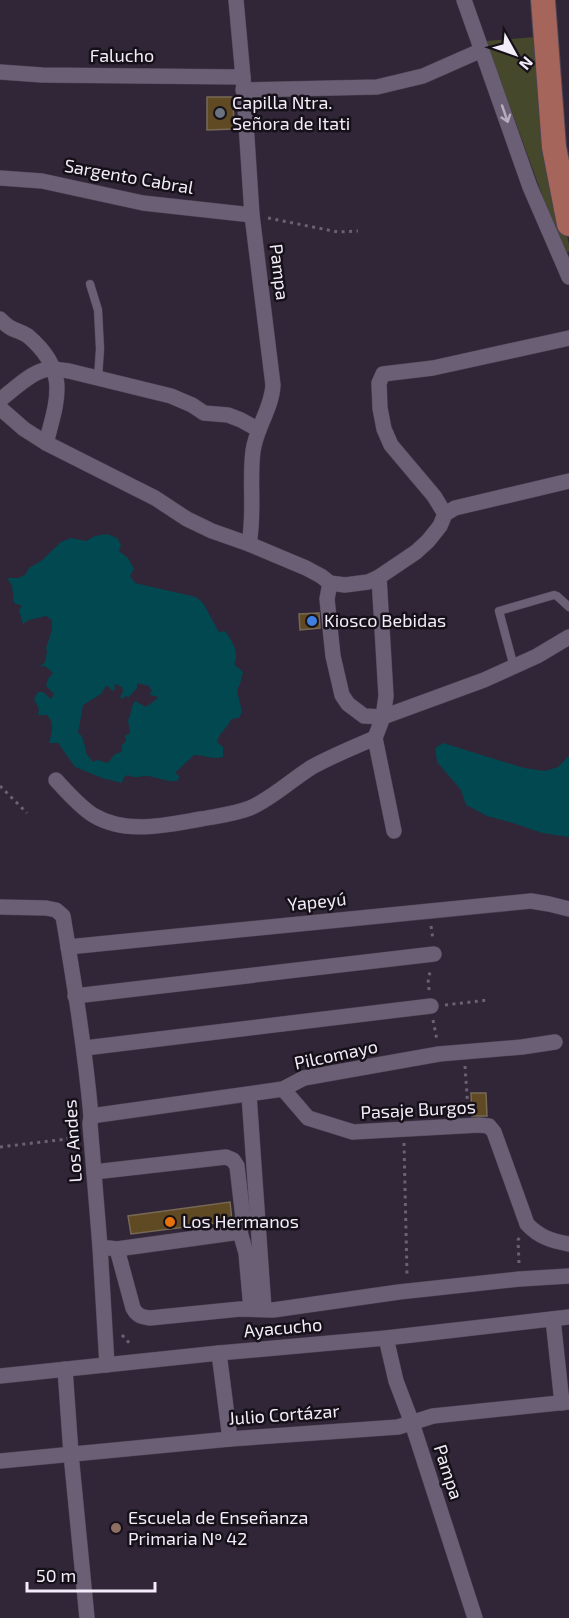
<svg xmlns="http://www.w3.org/2000/svg" width="569" height="1618" viewBox="0 0 569 1618" font-family="'Exo 2',sans-serif">
  <style>
    .green { fill: #45482a }
    .water { fill: #024850; fill-rule: evenodd }
    .building { fill: #604a24; stroke: #776953; stroke-width: 1.5 }
    .lines { fill: none; stroke-linecap: round; stroke-linejoin: round }
    .lane-casing { stroke: #4d4353; stroke-width: 9 }
    .street-casing { stroke: #4d4353; stroke-width: 16 }
    .primary-casing { stroke: #4d4353; stroke-width: 26 }
    .path { stroke: #6b6172; stroke-width: 3; stroke-dasharray: 3 4.5; stroke-linecap: butt }
    .lane { stroke: #6b5f75; stroke-width: 8 }
    .street { stroke: #6b5f75; stroke-width: 15 }
    .primary { stroke: #a6655a; stroke-width: 24 }
    .oneway { stroke: #b6adbe }
    .worship-dot { fill: #6b7280; stroke: #161119; stroke-width: 2 }
    .shop-dot { fill: #3f7fe0; stroke: #161119; stroke-width: 2 }
    .food-dot { fill: #e8710a; stroke: #161119; stroke-width: 2 }
    .education-dot { fill: #8d6e63; stroke: #161119; stroke-width: 2 }
    .labels { text-anchor: middle; stroke-width: 5; stroke-linejoin: round; paint-order: stroke }
    .street-label { font-size: 18px; fill: #f3ecf9; stroke: #161119 }
    .poi-label { font-size: 18px; fill: #f3ecf9; stroke: #161119; text-anchor: start }
  </style>
  <rect width="100%" height="100%" fill="#312538"/>
  <polygon class="green" points="535,37 565,228 569,244 569,251 564,255 486,41"/>
  <g class="water">
    <path d="M107,534l10,4 4,7 -2,6 9,7 6,11 -4,7 5,7 61,14 7,6 16,29 6,-1c7,10 15,22 9,33l9,8 -3,12 -3,6 5,22 -3,6h-5l-4,3c-2,7 -10,10 -13,21l6,5v10c-11,3 -18,-2 -29,-2l-19,18 5,4 -3,4c-11,1 -19,-4 -30,-5 -7,0 -13,3 -19,-1l-4,2 -2,6 -20,-5 -27,-11 -17,-24h-9c3,-10 6,-20 -2,-28h-9l1,-6 -5,-10 4,-7h5l8,7 3,-5 -8,-8 2,-7 5,-6 -8,-7 -6,1 6,-5 2,-11 -1,-3 6,-18v-10l-6,-4 -17,4 -6,4 -4,-14 3,-4 -8,-3 -2,-17 -5,-8h11l7,-3 4,-7 12,-7 20,-19 10,-4 15,3 9,-5zM137,683l12,3 3,5 -3,4 7,1 2,2 -12,9 -11,-6c-5,7 -3,13 -7,19l2,14 -5,1 1,6 -4,4v6l-8,4 -6,8 -11,-3 -4,2 -7,-9c0,-6 -3,-11 -4,-17l-4,-3 5,-28 18,-11 5,-8 3,1 3,4 3,-2 -1,-5 8,3 1,4 -3,7 2,1 4,-3 3,1 8,-9z"/>
    <polygon points="443,743 524,768 545,771 558,767 569,756 569,837 542,833 513,823 487,816 466,805 461,790 437,762 435,748"/>
  </g>
  <g class="building">
    <polygon points="207,97 233,97 234,129 207,130"/>
    <polygon points="319,613 320,628 300,630 299,614"/>
    <polygon points="471,1093 486,1093 487,1116 472,1116"/>
    <polygon points="230,1202 232,1221 131,1234 128,1216"/>
  </g>
  <g class="lines">
    <g class="lane-casing">
      <g id="lane">
        <polyline points="90,284 98,310 100,349 98,378"/>
        <polyline points="514,667 499,611 554,595 557,596 569,607"/>
      </g>
    </g>
    <g class="street-casing">
      <g id="street">
        <path d="M236,0l7,77 9,138 21,170c-1,23 -17,43 -20,66 -4,31 2,62 -4,93"/>
        <polyline points="464,0 530,187 569,277"/>
        <polyline points="0,72 42,75 243,77"/>
        <polyline points="243,90 377,87 423,76 482,50"/>
        <polyline points="0,178 42,181 143,203 252,215"/>
        <path d="M0,319c3,3 7,7 11,9 6,3 11,4 17,8 41,35 30,62 18,107"/>
        <path d="M0,400c13,-10 29,-26 44,-30 8,-2 17,0 25,1l102,25 21,9 12,8 24,2 13,5 18,10"/>
        <polyline points="0,408 24,429 46,443 155,498 187,519 212,531 249,544 306,568 321,576 330,583 345,585 368,582 379,577 416,552 428,541 440,526 445,514 434,496 391,445 384,429 380,408 379,383 383,374 433,368 569,338"/>
        <polyline points="445,514 455,508 569,481"/>
        <polyline points="379,577 386,696 383,717 375,738 394,831"/>
        <polyline points="330,583 327,599 333,656 342,695 348,704 364,716 383,717 484,680 537,656 569,637"/>
        <path d="M56,780c11,12 23,26 37,35 33,20 73,10 108,4 16,-3 34,-5 49,-11 23,-10 41,-28 62,-41 20,-11 42,-20 63,-29"/>
        <path d="M0,907l46,1 10,2 7,6c11,66 22,133 28,200l-1,8 10,123 7,118"/>
        <polyline points="68,947 531,901 549,904 569,909"/>
        <polyline points="75,996 434,954"/>
        <polyline points="85,1048 431,1006"/>
        <path d="M283,1089l25,29 45,14 126,-7 10,1 5,6 33,92c12,13 25,17 42,20"/>
        <polyline points="249,1095 264,1309"/>
        <polyline points="91,1116 283,1089 304,1078 439,1054 522,1047 555,1042"/>
        <polyline points="94,1172 226,1157 233,1160 237,1166 243,1218 240,1232 246,1253 251,1309"/>
        <path d="M100,1247l17,2 16,59c4,8 9,9 17,10l90,-9 33,1 126,-18 121,-13 49,-3"/>
        <polyline points="117,1249 240,1232"/>
        <polyline points="553,1319 562,1403"/>
        <polyline points="386,1338 396,1381 412,1423 475,1618"/>
        <polyline points="219,1353 230,1439"/>
        <polyline points="65,1369 71,1454 87,1618"/>
        <polyline points="0,1376 219,1353 386,1338 569,1317"/>
        <polyline points="0,1461 230,1439 398,1427 433,1416 569,1402"/>
      </g>
    </g>
    <g class="primary-casing">
      <polyline id="primary" points="543,0 554,147 569,224"/>
    </g>
    <g class="path">
      <polyline points="268,218 338,232 358,231"/>
      <polyline points="0,786 27,813"/>
      <polyline points="431,926 433,940"/>
      <polyline points="429,990 428,978 431,970"/>
      <polyline points="445,1005 488,1000"/>
      <polyline points="433,1020 437,1040"/>
      <polyline points="465,1066 468,1110"/>
      <polyline points="404,1143 407,1275"/>
      <polyline points="0,1147 67,1139 75,1131"/>
      <polyline points="519,1263 518,1240 520,1237"/>
      <polyline points="122,1335 132,1346"/>
    </g>
    <use href="#lane" class="lane"/>
    <use href="#street" class="street"/>
    <use href="#primary" class="primary"/>
  </g>
  <defs><path id="oneway-shaft" d="M-6 0H5M1.5-3L5.5 0L1.5 3" fill="none" stroke-width="1.6" stroke-linecap="round" stroke-linejoin="round" transform="scale(1.5)"/></defs>
  <use class="oneway" href="#oneway-shaft" transform="translate(505 114) rotate(71)"/>
  <circle class="worship-dot" cx="220" cy="113" r="6"/>
  <circle class="shop-dot" cx="312" cy="621" r="6"/>
  <circle class="food-dot" cx="170" cy="1222" r="6"/>
  <circle class="education-dot" cx="116" cy="1528" r="6"/>
  <g class="labels">
    <g class="street-label">
      <text x="122" y="62">Falucho</text>
      <text transform="translate(129 177) rotate(10)" y="6">Sargento Cabral</text>
      <text transform="translate(279 272) rotate(83)" y="6">Pampa</text>
      <text transform="translate(317 902) rotate(-6)" y="6">Yapeyú</text>
      <text transform="translate(336 1055) rotate(-12)" y="6">Pilcomayo</text>
      <text transform="translate(418 1110) rotate(-3)" y="6">Pasaje Burgos</text>
      <text transform="translate(73 1141) rotate(-94)" y="6">Los Andes</text>
      <text transform="translate(283 1328) rotate(-5)" y="6">Ayacucho</text>
      <text transform="translate(284 1415) rotate(-4)" y="6">Julio Cortázar</text>
      <text transform="translate(448 1472) rotate(72)" y="6">Pampa</text>
    </g>
    <g class="poi-label">
      <text x="232" y="109">Capilla Ntra.<tspan x="232" dy="21">Señora de Itati</tspan></text>
      <text x="324" y="627">Kiosco Bebidas</text>
      <text x="182" y="1228">Los Hermanos</text>
      <text x="128" y="1524">Escuela de Enseñanza<tspan x="128" dy="21">Primaria Nº 42</tspan></text>
    </g>
  </g>
  <g transform="translate(515 54) rotate(130)" stroke="#161119" stroke-width="4.5" paint-order="stroke">
  <path d="M0-4.5L10 22L0 15L-10 22Z" fill="#f3ecf9"/>
  <text y="-9" font-size="16" font-weight="bold" text-anchor="middle" fill="#f3ecf9">N</text>
  </g>
  <path d="M27 1582v9h128v-9" fill="none" stroke="#f3ecf9" stroke-width="3"/>
  <text x="36" y="1582" font-size="18" fill="#f3ecf9" stroke="#161119" stroke-width="4.5" paint-order="stroke">50 m</text>
</svg>
